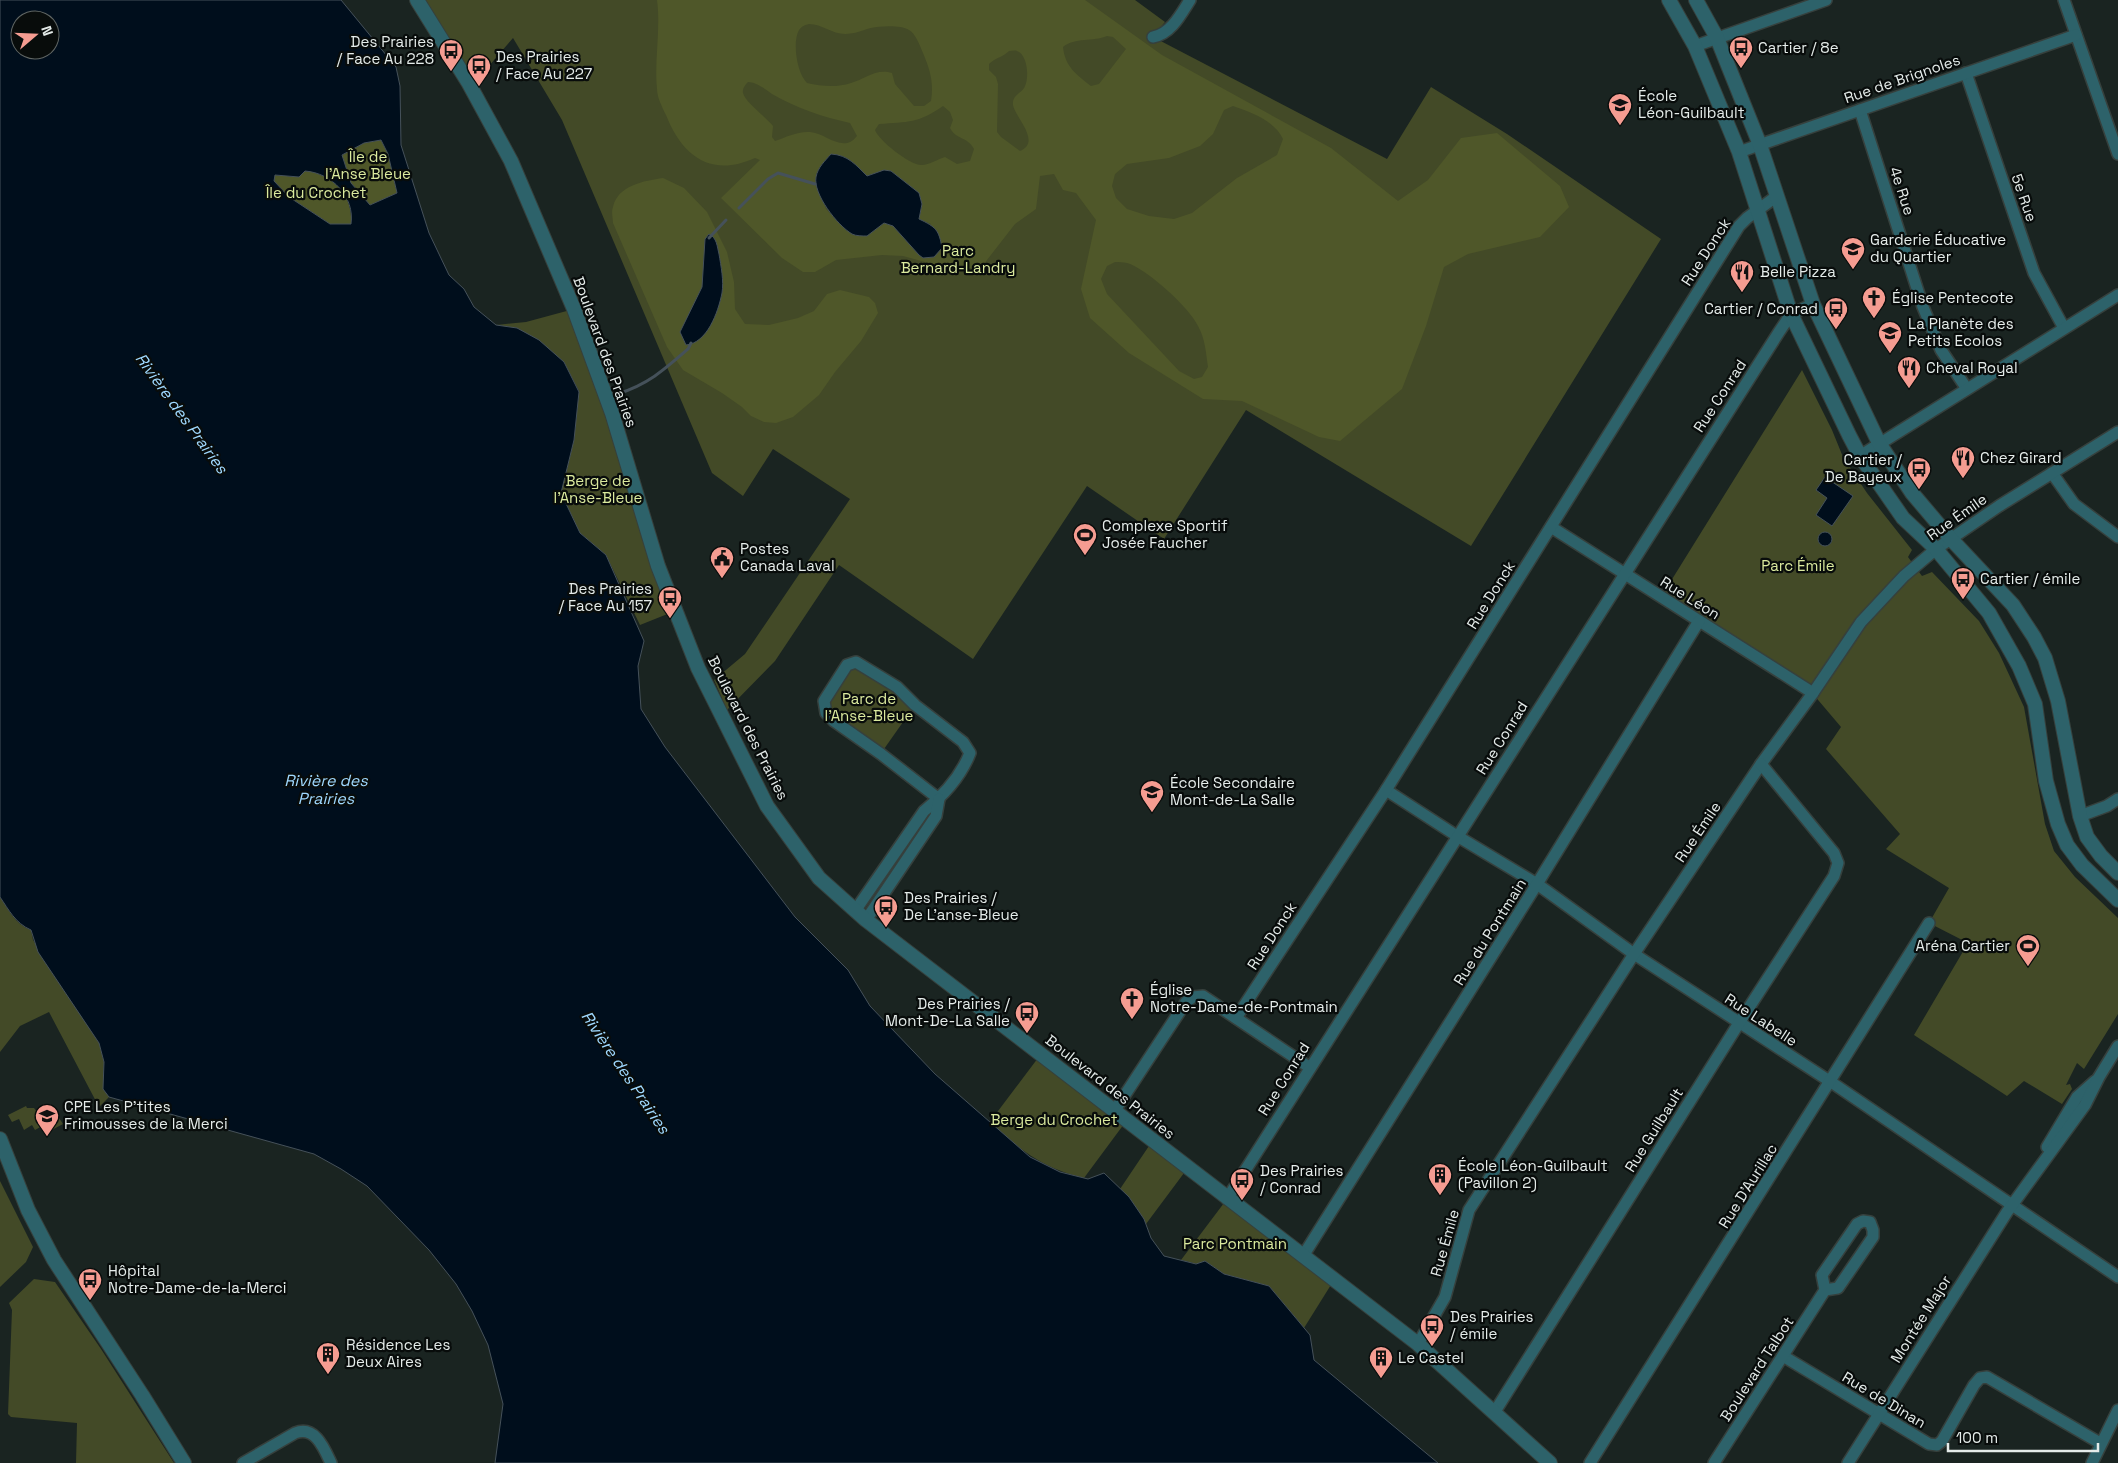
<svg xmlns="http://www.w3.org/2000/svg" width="2118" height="1463" viewBox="0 0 2118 1463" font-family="'Space Grotesk',sans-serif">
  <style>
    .green { fill: #434a27 }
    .forest { fill: #4f5729; fill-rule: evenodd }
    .water { fill: #000e1c; stroke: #45515a; fill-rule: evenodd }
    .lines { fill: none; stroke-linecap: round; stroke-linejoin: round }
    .stream { stroke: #45515a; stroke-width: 3 }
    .minor-casing { stroke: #36403d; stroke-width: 14 }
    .tertiary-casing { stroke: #36403d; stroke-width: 16 }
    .minor { stroke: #2d626a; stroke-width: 11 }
    .tertiary { stroke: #2d626a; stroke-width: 14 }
    .labels { text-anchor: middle; stroke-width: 4.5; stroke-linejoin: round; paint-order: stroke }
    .poi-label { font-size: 15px; fill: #e5ecea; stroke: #080c0b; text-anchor: start }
    .street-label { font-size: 15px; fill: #e5ecea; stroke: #080c0b }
    .park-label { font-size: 15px; fill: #dbea9e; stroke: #080c0b }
    .water-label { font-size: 16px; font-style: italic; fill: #9fd8fe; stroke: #080c0b }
  </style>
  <rect width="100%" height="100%" fill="#1a2421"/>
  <g class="green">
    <polygon points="425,0 1135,0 1165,22 1153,37 1387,159 1431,87 1507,134 1661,239 1471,546 1246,410 1164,539 1087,486 973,659 839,565 775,661 727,710 714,680 745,654 850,499 773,449 743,496 712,473 562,120 513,38 476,81"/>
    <polygon points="574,309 675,611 640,625 606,555 580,533 561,493 574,440 579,391 564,362 496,325 526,322"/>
    <polygon points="1802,370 1832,430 1843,457 1867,493 1912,550 1908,557 1922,576 1932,572 1979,621 1999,653 2024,707 2045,824 2054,851 2075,877 2118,918 2118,1014 2084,1069 2077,1063 2066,1085 2070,1084 2072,1089 2062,1104 2024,1081 2007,1096 1914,1035 1968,943 1929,923 1949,888 1886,849 1900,834 1826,749 1841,727 1813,694 1661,597"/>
    <polygon points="856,662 915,705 884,749 834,721 824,701"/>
    <path d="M0,897c9,13 15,27 31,33l2,10 66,103 5,19 -1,26 6,9 -10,10 -50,-95 -29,14 -20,26z"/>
    <path d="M1041,1054l86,66 -43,58c-44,-11 -61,-27 -95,-55z"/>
    <polygon points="26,1106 27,1108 34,1108 37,1112 59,1118 63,1124 48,1132 44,1125 35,1130 32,1125 24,1130 19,1119 12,1122 8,1115"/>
    <polygon points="1153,1140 1187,1167 1184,1173 1146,1224 1129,1197 1120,1189"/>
    <polygon points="0,1181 33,1247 26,1262 0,1287"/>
    <polygon points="1227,1199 1334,1280 1304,1328 1269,1286 1224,1274 1205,1261 1197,1264 1181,1260"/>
    <polygon points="34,1279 55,1282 101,1349 174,1463 76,1463 77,1423 11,1417 8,1414 12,1310 9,1303"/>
  </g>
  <g class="forest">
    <path d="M657,0h428l77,55 169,93 67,53 30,-21 33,-42 36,-5 63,53 9,21 -29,30 -72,17 -24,13 -18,59 -24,63 -62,52 -21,-4 -77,-36 -39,-2 -74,-46 -39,-35 -9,-29 15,-69 -20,-27 -13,-3 -9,-16 -14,2 -4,33 -21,15 -35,45 -44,-4 -33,-9 -21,-1 -46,5 -21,12h-12l-21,-14 -61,-60 39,-38 -5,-2c-44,20 -73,-2 -89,-43 -4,-8 -9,-18 -9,-26 -3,-29 4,-60 0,-89zM809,24c13,0 23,10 36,10 10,0 18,-4 26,-6 10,-2 30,-3 38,2 7,4 11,16 14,23 7,17 11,29 8,48l-7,5h-10l-19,-22 -3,-11c-16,-5 -27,6 -41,10 -15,5 -30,3 -44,0 -10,-9 -15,-41 -8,-53 3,-4 6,-5 10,-6zM1107,36l6,1 13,12 -27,35 -8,2c-14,-11 -26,-19 -28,-39 12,-10 30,-5 44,-11zM1009,51c3,0 6,-1 8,0 11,4 12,27 8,35 -3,8 -13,8 -12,19 2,12 29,37 7,46l-19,-14 -4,-5 1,-48 -2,-7 -7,-7v-6c6,-6 14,-7 20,-13zM748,82c8,0 17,7 24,12 24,14 51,23 78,29l7,13c-14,18 -31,-3 -47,-4 -12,-1 -24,5 -35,9l-3,-4 1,-11c-7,-9 -28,-24 -30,-33 -1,-4 2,-8 5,-11zM943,106l7,6 3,8 -3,8c6,12 17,8 24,21l-4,12 -13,3 -12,-7c-7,2 -16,8 -23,8 -11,1 -44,-25 -47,-35l4,-6c29,-2 40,-1 64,-18zM1233,106c18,6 42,15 50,33l-6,16 -40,23 -45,35 -18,6 -25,-3 -22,-7 -11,-11 -4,-12 3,-12 12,-10 42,-6 31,-12 13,-12 11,-24zM831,154c22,1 23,14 39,24 16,10 34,18 52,26l-3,15 12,5 -12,31 -26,-29 -9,-3 -17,13 -21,-6 -20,-21 -10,-35 5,-9zM1115,262c4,0 8,0 12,1 19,5 63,45 71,63 7,12 8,27 10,41l-6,10 -8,2 -15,-8 -72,-77 -6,-15 6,-13z"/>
    <polygon points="381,140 388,154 397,193 370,205 351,183 342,155 364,143"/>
    <path d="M305,171c5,0 12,0 16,2 20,11 32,29 30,51h-21l-41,-27 -15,-16v-6l25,2z"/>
    <path d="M663,178l21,10 23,24 20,40 7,30 1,27 10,15 24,1 29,-7 16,-7 13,-17 13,-4 29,7 6,6 3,10 -17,28 -26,31 -16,23 -26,22 -17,6 -12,-1 -13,-6 -9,-9 -20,-14 -39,-23 -16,-23 -54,-124c0,-5 -2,-11 0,-16 5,-22 31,-26 50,-29z"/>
  </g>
  <g class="water">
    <path d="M0,0h341l55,67 4,19 1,59 28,88 20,42 15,14 10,18 22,18 21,3 22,12 25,22 15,30 -5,48 -13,53 19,40 26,22 38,86 -6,25 3,43 24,38 130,170 53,53 22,36 65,68 95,83 30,15 28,7 16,-6 25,24 15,22 7,19 13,18 32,8 9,-3 19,13 45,12 41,49 4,25 124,103h-943l8,-59 -15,-59 -16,-34 -16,-27 -27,-34 -62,-64 -26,-17 -27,-15 -205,-57 -6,-8 1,-27 -5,-19 -61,-91 -7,-22c-16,-7 -22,-20 -31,-33zM20,20h30v30h-30zM381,140l7,14 9,39 -27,12 -19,-22 -9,-28 22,-12zM305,171c27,2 50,26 46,53h-21l-41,-27 -15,-16 1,-6 24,2z"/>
    <path d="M831,154c17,1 25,11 36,22l17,-6 7,1 28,22 3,11 -3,15c17,8 20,11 23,29l-8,9 -11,1 -4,-3 -26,-29 -9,-3 -17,13c-5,0 -11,0 -15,-2 -15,-9 -39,-40 -36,-57 2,-10 9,-16 15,-23z"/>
    <path d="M709,234c8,4 8,12 10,20 2,12 5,27 3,39 -4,20 -15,50 -36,52l-6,-13 22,-45 3,-48z"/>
    <polygon points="1825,477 1853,496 1832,526 1816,515 1827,498 1816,490"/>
    <circle cx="1825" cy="539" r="7"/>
  </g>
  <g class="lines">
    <g class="stream">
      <polyline points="739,208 768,179 778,173 815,184"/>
      <polyline points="709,238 726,220"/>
      <path d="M617,394c30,-9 47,-24 71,-45l3,-6"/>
    </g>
    <g class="minor-casing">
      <g id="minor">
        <polyline points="2064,0 2118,154"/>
        <path d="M1153,37c18,-3 28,-23 37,-37"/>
        <polyline points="1695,46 1826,0"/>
        <polyline points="1966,73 2034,273 2064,328"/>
        <polyline points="1860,110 1923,307 1941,350 1967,389"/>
        <polyline points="1739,152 2076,35"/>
        <polyline points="1860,456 2118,295"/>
        <polyline points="2052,473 2074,504 2118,537"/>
        <polyline points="1551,527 1813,693"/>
        <polyline points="1386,790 1457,836 1537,884 1634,954 1831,1082 2118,1277"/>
        <polyline points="2080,816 2107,806 2118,799"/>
        <path d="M855,911l69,-100c19,-15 37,-35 46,-58l-7,-11 -48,-37 -18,-18 -41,-25 -9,3 -23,36 2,12 8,8 47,33 58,45"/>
        <polyline points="866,920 936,816 939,799"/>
        <polyline points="1236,1018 1386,790 1739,226 1747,218 1777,196"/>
        <polyline points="1115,1110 1186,1002 1193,997 1203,996 1309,1067"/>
        <polyline points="2047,1147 2077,1097 2095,1081"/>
        <polyline points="1227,1199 1779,332 1791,314 1813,304"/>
        <polyline points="1303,1256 1537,884 1699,621"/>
        <polyline points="1418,1344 1445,1297 1469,1210 1634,954 1761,764 1813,693 1861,622 1904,576 1936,549 1999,506 2118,432"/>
        <polyline points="1783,1356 1929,1444 1937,1445 1942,1441 1974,1385 1980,1378 1987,1377 2100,1443"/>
        <polyline points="1494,1413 1739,1023 1834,876 1838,863 1834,853 1761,764"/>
        <path d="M243,1463l52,-30c20,-8 29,15 36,30"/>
        <polyline points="1590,1463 1929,923"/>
        <polyline points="1714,1463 1825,1290 1822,1275 1857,1224 1863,1221 1870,1222 1873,1230 1873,1237 1838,1288 1825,1290"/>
        <polyline points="1848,1463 2007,1212 2085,1105 2099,1077 2118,1046"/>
        <polyline points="2092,1463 2118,1410"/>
      </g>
    </g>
    <g class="tertiary-casing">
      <g id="tertiary">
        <polyline points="417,0 468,82 511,161 574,309 612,413 658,566 698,668 767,806 819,878 866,920 1418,1344 1550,1463"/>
        <polyline points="1669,0 1695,46 1739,152 1791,314 1849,435 1860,456 1903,518 1936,549 1989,613 2019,666 2035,704 2046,781 2058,824 2067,845 2082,865 2118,900"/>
        <polyline points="1696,0 1717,38 1760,145 1813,304 1879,443 1912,493 1951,539 2013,605 2034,637 2045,658 2058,701 2080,816 2087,837 2101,856 2118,873"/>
        <polyline points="0,1139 28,1210 54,1260 142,1395 184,1463"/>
      </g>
    </g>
    <use href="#minor" class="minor"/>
    <use href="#tertiary" class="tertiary"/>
  </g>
  <defs>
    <g id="bus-pin" transform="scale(1.25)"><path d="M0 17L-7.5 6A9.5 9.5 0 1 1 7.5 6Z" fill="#f59c91" stroke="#080c0b"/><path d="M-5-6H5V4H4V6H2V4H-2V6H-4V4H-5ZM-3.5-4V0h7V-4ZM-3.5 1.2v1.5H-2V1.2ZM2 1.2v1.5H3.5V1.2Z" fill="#111"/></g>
    <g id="school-pin" transform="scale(1.25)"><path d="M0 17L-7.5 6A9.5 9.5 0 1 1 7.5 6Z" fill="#f59c91" stroke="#080c0b"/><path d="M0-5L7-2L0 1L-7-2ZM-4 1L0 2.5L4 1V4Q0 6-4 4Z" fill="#111"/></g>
    <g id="restaurant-pin" transform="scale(1.25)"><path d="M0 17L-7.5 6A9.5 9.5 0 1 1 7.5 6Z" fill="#f59c91" stroke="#080c0b"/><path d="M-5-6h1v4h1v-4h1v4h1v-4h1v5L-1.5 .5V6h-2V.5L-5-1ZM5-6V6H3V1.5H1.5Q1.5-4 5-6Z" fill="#111"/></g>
    <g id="church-pin" transform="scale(1.25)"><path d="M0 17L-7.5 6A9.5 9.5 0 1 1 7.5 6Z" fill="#f59c91" stroke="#080c0b"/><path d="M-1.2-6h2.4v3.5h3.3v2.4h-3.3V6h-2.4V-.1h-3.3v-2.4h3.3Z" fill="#111"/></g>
    <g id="stadium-pin" transform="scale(1.25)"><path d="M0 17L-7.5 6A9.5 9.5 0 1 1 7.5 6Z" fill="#f59c91" stroke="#080c0b"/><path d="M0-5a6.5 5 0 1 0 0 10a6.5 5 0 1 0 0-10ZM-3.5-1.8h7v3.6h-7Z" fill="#111"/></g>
    <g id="civic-pin" transform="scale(1.25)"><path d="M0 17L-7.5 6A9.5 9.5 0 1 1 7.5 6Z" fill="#f59c91" stroke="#080c0b"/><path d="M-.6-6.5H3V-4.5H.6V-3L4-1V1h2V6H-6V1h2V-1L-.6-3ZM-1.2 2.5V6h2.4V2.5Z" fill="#111"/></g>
    <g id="building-pin" transform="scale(1.25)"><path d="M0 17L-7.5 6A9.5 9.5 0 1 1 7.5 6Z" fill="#f59c91" stroke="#080c0b"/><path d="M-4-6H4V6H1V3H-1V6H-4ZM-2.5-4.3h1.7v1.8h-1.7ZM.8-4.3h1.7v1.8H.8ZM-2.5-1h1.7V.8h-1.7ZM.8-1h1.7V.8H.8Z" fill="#111"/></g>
  </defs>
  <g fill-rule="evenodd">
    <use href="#bus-pin" x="1741" y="48"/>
    <use href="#bus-pin" x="451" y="51"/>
    <use href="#bus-pin" x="479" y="66"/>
    <use href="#school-pin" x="1620" y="105"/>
    <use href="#school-pin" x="1853" y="249"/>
    <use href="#restaurant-pin" x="1742" y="272"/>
    <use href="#church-pin" x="1874" y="298"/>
    <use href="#bus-pin" x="1836" y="309"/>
    <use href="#school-pin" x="1890" y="333"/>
    <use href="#restaurant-pin" x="1909" y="368"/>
    <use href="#restaurant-pin" x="1963" y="458"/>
    <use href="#bus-pin" x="1919" y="469"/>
    <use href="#stadium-pin" x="1085" y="535"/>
    <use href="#civic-pin" x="722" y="558"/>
    <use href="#bus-pin" x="1963" y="579"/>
    <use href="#bus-pin" x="670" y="598"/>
    <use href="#school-pin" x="1152" y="792"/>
    <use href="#bus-pin" x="886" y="907"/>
    <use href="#stadium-pin" x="2028" y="946"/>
    <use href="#church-pin" x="1132" y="999"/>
    <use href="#bus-pin" x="1027" y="1013"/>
    <use href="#school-pin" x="47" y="1116"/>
    <use href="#building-pin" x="1440" y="1175"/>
    <use href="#bus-pin" x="1242" y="1180"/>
    <use href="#bus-pin" x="90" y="1280"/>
    <use href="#bus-pin" x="1432" y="1326"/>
    <use href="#building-pin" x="328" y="1354"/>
    <use href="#building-pin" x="1381" y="1358"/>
  </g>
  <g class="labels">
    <g class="poi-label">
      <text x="434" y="47" text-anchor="end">Des Prairies<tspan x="434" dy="17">/ Face Au 228</tspan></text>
      <text x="1758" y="53">Cartier / 8e</text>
      <text x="496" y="62">Des Prairies<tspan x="496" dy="17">/ Face Au 227</tspan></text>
      <text x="1638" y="101">École<tspan x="1638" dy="17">Léon-Guilbault</tspan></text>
      <text x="1870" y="245">Garderie Éducative<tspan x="1870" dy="17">du Quartier</tspan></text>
      <text x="1760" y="277">Belle Pizza</text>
      <text x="1892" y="303">Église Pentecote</text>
      <text x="1818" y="314" text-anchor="end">Cartier / Conrad</text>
      <text x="1908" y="329">La Planète des<tspan x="1908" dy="17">Petits Ecolos</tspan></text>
      <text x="1926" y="373">Cheval Royal</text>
      <text x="1980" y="463">Chez Girard</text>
      <text x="1902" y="465" text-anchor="end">Cartier /<tspan x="1902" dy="17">De Bayeux</tspan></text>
      <text x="1102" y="531">Complexe Sportif<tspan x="1102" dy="17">Josée Faucher</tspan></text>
      <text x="740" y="554">Postes<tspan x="740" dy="17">Canada Laval</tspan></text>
      <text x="1980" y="584">Cartier / émile</text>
      <text x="652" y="594" text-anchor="end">Des Prairies<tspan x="652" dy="17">/ Face Au 157</tspan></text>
      <text x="1170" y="788">École Secondaire<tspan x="1170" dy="17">Mont-de-La Salle</tspan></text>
      <text x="904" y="903">Des Prairies /<tspan x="904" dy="17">De L'anse-Bleue</tspan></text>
      <text x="2010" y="951" text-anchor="end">Aréna Cartier</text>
      <text x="1150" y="995">Église<tspan x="1150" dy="17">Notre-Dame-de-Pontmain</tspan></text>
      <text x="1010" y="1009" text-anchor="end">Des Prairies /<tspan x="1010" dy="17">Mont-De-La Salle</tspan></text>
      <text x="64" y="1112">CPE Les P'tites<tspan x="64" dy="17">Frimousses de la Merci</tspan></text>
      <text x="1458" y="1171">École Léon-Guilbault<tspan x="1458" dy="17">(Pavillon 2)</tspan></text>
      <text x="1260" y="1176">Des Prairies<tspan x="1260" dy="17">/ Conrad</tspan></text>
      <text x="108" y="1276">Hôpital<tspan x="108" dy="17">Notre-Dame-de-la-Merci</tspan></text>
      <text x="1450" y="1322">Des Prairies<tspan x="1450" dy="17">/ émile</tspan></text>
      <text x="346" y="1350">Résidence Les<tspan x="346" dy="17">Deux Aires</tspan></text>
      <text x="1398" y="1363">Le Castel</text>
    </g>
    <g class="street-label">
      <text transform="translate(1902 79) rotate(-19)" y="5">Rue de Brignoles</text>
      <text transform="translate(1902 191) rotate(72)" y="5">4e Rue</text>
      <text transform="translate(2024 198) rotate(71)" y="5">5e Rue</text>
      <text transform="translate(1706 252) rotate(-57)" y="5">Rue Donck</text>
      <text transform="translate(605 352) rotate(70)" y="5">Boulevard des Prairies</text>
      <text transform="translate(1720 396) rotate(-57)" y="5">Rue Conrad</text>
      <text transform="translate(1957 517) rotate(-35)" y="5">Rue Émile</text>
      <text transform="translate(1491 595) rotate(-58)" y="5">Rue Donck</text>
      <text transform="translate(1690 598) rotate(32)" y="5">Rue Léon</text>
      <text transform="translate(748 728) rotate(63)" y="5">Boulevard des Prairies</text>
      <text transform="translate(1502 738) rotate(-58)" y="5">Rue Conrad</text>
      <text transform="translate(1698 832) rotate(-56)" y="5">Rue Émile</text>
      <text transform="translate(1490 932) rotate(-58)" y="5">Rue du Pontmain</text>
      <text transform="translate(1272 936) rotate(-57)" y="5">Rue Donck</text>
      <text transform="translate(1761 1020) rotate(33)" y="5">Rue Labelle</text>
      <text transform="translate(1284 1079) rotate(-58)" y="5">Rue Conrad</text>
      <text transform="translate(1110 1087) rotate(38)" y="5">Boulevard des Prairies</text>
      <text transform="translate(1654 1130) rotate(-58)" y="5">Rue Guilbault</text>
      <text transform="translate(1748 1186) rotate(-58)" y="5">Rue D'Aurillac</text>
      <text transform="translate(1445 1243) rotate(-74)" y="5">Rue Émile</text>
      <text transform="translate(1921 1319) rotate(-58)" y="5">Montée Major</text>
      <text transform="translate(1757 1369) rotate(-57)" y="5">Boulevard Talbot</text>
      <text transform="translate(1884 1400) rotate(31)" y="5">Rue de Dinan</text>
    </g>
    <g class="park-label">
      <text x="368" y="162">Île de<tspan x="368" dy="17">l'Anse Bleue</tspan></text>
      <text x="316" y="198">Île du Crochet</text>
      <text x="958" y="256">Parc<tspan x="958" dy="17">Bernard-Landry</tspan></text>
      <text x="598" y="486">Berge de<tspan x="598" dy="17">l'Anse-Bleue</tspan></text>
      <text x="1798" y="571">Parc Émile</text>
      <text x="869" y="704">Parc de<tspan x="869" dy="17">l'Anse-Bleue</tspan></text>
      <text x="1054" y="1125">Berge du Crochet</text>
      <text x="1235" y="1249">Parc Pontmain</text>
    </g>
    <g class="water-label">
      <text transform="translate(182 413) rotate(54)" y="6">Rivière des Prairies</text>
      <text x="326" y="786">Rivière des<tspan x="326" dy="18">Prairies</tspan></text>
      <text transform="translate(626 1072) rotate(56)" y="6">Rivière des Prairies</text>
    </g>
  </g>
  <g transform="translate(35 35) rotate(71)"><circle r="24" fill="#080c0b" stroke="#606664"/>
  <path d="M0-4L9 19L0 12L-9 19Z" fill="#f59c91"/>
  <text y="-8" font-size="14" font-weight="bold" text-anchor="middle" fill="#e5ecea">N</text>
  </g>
  <path d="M1948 1443v8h150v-8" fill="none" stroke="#e5ecea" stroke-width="2.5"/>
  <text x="1956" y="1443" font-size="15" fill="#e5ecea" stroke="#080c0b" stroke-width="4" paint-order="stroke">100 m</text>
</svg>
